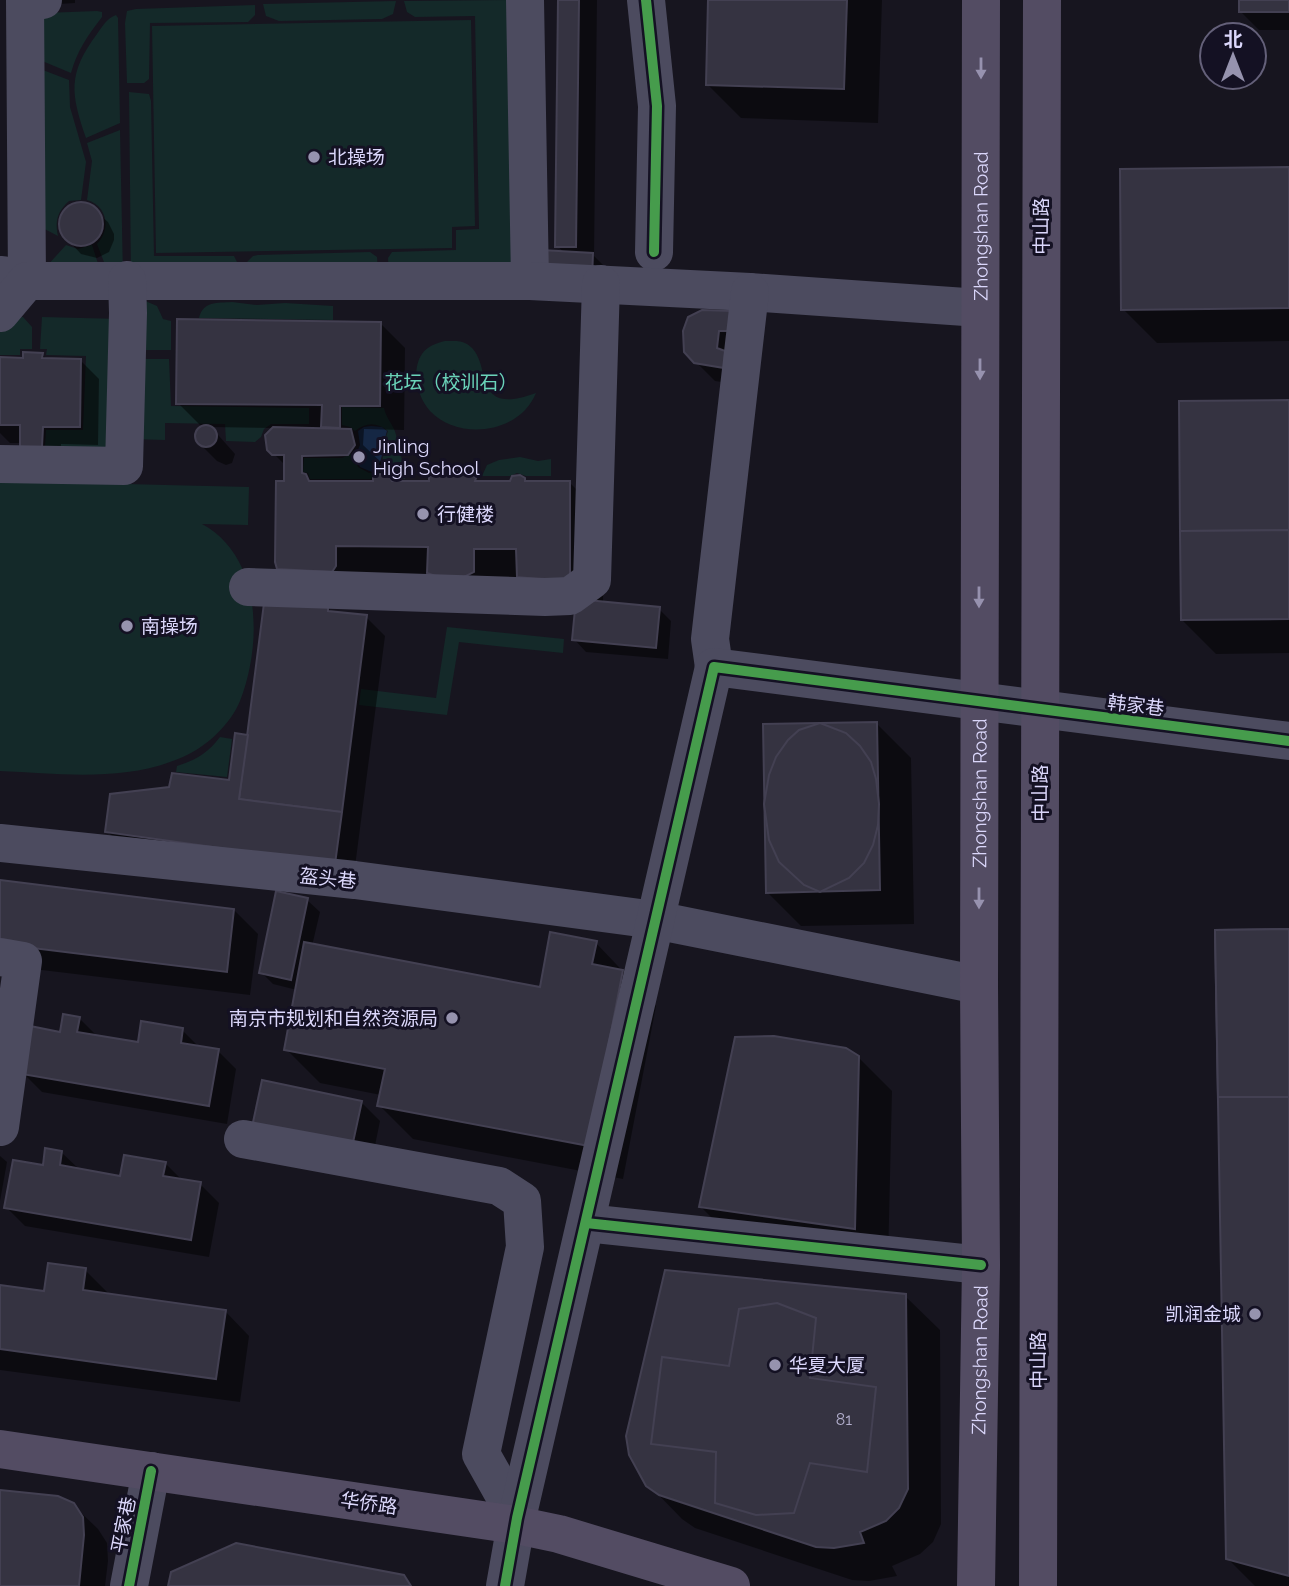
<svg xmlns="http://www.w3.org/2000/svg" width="1289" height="1586" viewBox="0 0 1289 1586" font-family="Raleway,'Noto Sans SC',sans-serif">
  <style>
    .green { fill: #142929 }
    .water { fill: #152744 }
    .shadow { fill: #0007 }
    .building { fill: #353341; stroke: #434052; stroke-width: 2 }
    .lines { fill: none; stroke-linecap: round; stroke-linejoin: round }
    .minor { stroke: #4c4b5f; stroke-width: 38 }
    .major { stroke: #534c63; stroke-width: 38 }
    .cycleway-casing { stroke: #141123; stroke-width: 15 }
    .cycleway { stroke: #469c4c; stroke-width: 10 }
    .oneway { fill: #9792af }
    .poi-dot { fill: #9693ae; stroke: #141123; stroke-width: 2.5 }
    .labels { text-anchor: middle; stroke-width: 6; stroke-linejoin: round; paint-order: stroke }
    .number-label { font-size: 16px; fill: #b2aecc }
    .poi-label { font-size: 19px; fill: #dbd7fb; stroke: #141123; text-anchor: start }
    .street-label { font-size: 19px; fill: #dbd7fb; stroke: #141123 }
    .park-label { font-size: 19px; fill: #6ad3b9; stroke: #141123 }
  </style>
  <rect width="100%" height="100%" fill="#17151f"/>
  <g class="green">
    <polygon points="511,0 522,263 389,275 388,258 392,252 456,250 456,230 479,229 475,16 415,17 407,12 404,1"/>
    <polygon points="396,1 393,14 382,19 279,21 266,16 263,4"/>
    <polygon points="255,5 255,15 248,22 150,23 149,79 144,83 127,83 125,23 127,11 136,9"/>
    <path d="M97,11l5,1v5c-14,18 -25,34 -31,56l-36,-15 9,-45z"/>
    <path d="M116,15l2,3 2,105 -34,15c-15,-44 -19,-64 11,-104 5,-7 10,-16 19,-19z"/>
    <polygon points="471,20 475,226 452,227 452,248 156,253 152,26"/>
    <path d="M35,67l34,13 1,27 16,55 -5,38 -12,1c-12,11 -14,20 -11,35l-25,-13z"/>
    <polygon points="129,92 149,94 151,101 154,256 234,256 237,262 131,275"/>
    <path d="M120,130l3,146 -14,-1 -12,-31c14,-14 11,-38 -10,-44l5,-39 -5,-18z"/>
    <polygon points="66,245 78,249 92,245 102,276 37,277"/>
    <polygon points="370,252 377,257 378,274 247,262 253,256 258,255"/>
    <polygon points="143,300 157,306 163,319 171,321 171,350 132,350"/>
    <path d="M232,302l25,3 28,-2 48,3v14l-134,-2c4,-17 18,-15 33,-16z"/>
    <polygon points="0,317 23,317 32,327 32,349 20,349 20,355 0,355"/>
    <polygon points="42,317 121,319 111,447 45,447 46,430 83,430 86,356 46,355 47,349 40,349"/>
    <path d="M445,341c7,0 16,-1 22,3 28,17 1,74 69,49 -16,40 -76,49 -106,18 -13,-14 -19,-41 -8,-57 5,-8 15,-11 23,-13z"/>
    <polygon points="133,359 169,359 171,406 309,408 309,424 271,424 264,429 261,437 255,442 226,441 225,424 165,423 165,440 131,439"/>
    <path d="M342,407l42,1c2,9 6,13 10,21 3,6 11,42 11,50h-12l-1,-3 -9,-3 -9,2 -3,4h-61l-2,-6 -5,-1 1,-14h38l9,-4 3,2 4,11 11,6c17,-4 13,-17 15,-31 1,-4 3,-7 4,-11 -11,-9 -22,-9 -33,0l-5,-4 -8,-2z"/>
    <polygon points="520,457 538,461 551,459 551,476 526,476 517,473 510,476 482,476 487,465 499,460"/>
    <path d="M0,481l249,6 -1,38 -46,-1c61,33 60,121 38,177 -9,22 -31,43 -51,53 -58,29 -126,20 -189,17z"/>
    <polygon points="447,627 564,639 563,653 459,642 447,715 359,705 361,689 436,698"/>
    <path d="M220,737l12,2 -5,38 -51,-5 1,-6c19,-6 31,-13 43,-29z"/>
  </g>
  <path class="water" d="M371,426l11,1 5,4c-5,14 -2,32 -15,41l-12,-5 -5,-10 5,-12 -2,-14 6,-4z"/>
  <g class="shadow">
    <polygon points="23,0 75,0 75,3 28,6"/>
    <polygon points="560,0 597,0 594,256 611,273 565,253 557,246"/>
    <polygon points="710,0 882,0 878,123 741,118 707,84"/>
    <polygon points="1241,0 1289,0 1289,30 1259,30 1241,12"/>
    <polygon points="1289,169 1289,341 1157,343 1123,309"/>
    <polygon points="76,205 89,206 108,222 114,234 114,240 109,252 97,258 81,254 69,241 60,225 65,212"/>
    <polygon points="731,313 742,385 715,381 696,362"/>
    <polygon points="381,324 405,348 404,430 364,429 363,445 384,465 387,477 394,482 475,479 478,482 511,482 524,479 527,482 570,483 604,517 603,603 659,609 671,621 668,659 586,652 574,639 577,614 326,606 333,613 366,617 385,636 353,882 125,849 107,831 231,782 249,737 312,600 285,482 286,466 269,449 274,428 211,427 235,454 232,463 226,465 217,461 198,442 196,435 199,429 203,428 178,403"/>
    <polygon points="42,354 47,360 80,360 99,379 98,445 61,444 60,464 21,443 10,443 0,433 0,359 25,359"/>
    <polygon points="1289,402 1289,653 1216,654 1182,620"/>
    <polygon points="877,724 911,758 914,924 801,926 767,892"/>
    <polygon points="0,882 234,910 258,934 250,995 0,965"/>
    <polygon points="307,900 320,912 312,946 541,989 596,943 656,1006 623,1179 413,1139 379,1105 381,1095 320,1083 286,1049 297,990 273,984 261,972"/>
    <polygon points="1289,931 1289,1586 1255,1586 1228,1559"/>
    <polygon points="79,1018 98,1037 139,1044 182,1030 200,1048 218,1051 236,1069 227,1124 42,1092 24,1074"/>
    <polygon points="858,1057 892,1091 888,1262 735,1241 701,1207"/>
    <polygon points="361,1102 380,1121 371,1165 272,1145"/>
    <polygon points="61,1152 80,1170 122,1178 165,1163 183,1181 200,1184 219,1203 209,1257 25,1226 6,1207"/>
    <polygon points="0,1156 7,1162 0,1201"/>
    <polygon points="85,1270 109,1294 225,1311 249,1336 240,1402 0,1370 0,1287 46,1293"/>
    <polygon points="905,1296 940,1330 941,1524 933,1542 920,1554 892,1566 897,1576 869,1581 852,1580 695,1528 682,1519 648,1484"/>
    <polygon points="0,1492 73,1505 98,1529 107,1543 108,1561 105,1586 0,1586"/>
  </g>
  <g class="building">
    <polygon points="558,0 579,0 576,247 555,247"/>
    <polygon points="708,0 847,0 844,89 706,85"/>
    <rect x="1239" y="0" width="50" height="12"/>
    <polygon points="1289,167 1289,308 1121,310 1120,169"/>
    <circle cx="81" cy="224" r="22"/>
    <polygon points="541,250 593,253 592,280 540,277"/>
    <polygon points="702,310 732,311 729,331 719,331 717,348 725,351 724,368 694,363 684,352 683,331 688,317"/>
    <polygon points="177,319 381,322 380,406 340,406 340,428 321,427 322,405 176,404"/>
    <polygon points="23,352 43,353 42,358 81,359 80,427 43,427 42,447 20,447 20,425 0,425 0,357 23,358"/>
    <polygon points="1289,400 1289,530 1180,531 1179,401"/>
    <circle cx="206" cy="436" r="11"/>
    <polygon points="273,427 351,429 355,445 348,455 302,456 302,473 306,474 309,481 373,481 373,478 380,474 389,476 392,481 429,481 429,477 435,473 444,470 460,470 469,472 476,478 475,481 510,481 512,476 520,475 525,478 525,481 570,481 570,582 517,577 516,549 474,549 474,572 460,579 441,578 427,573 428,547 336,546 336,566 332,572 277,569 275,562 276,481 284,481 284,455 272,455 267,450 265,435"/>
    <polygon points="1289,530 1289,619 1181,620 1180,531"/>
    <polygon points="576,599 660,607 656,648 572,640"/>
    <polygon points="264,603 328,606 328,611 367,615 342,812 239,799"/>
    <polygon points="877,722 880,890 766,893 763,724"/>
    <polygon points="820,723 846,733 860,746 871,762 876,779 879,804 878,825 873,845 864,863 849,878 820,892 804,885 779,862 769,840 764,804 769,775 776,757 788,740 799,730"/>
    <polygon points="235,733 248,735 239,799 342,812 335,864 105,832 110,794 169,787 172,773 229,780"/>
    <polygon points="0,880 234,909 227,972 0,944"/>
    <polygon points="276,891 308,898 291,980 259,973"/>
    <polygon points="1289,929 1289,1576 1226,1559 1215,930"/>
    <polygon points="1289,929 1289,1097 1218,1097 1215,930"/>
    <polygon points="550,932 597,941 592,964 623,970 589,1146 377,1106 385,1069 284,1050 304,942 540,987"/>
    <polygon points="63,1014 80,1017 77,1032 138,1042 141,1021 183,1028 181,1043 219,1049 209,1106 22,1074 30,1026 60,1032"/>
    <polygon points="774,1036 846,1048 859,1056 855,1229 699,1207 735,1037"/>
    <polygon points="262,1080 362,1101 352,1147 252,1127"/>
    <polygon points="45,1148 62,1151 60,1165 120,1176 124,1155 166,1162 163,1176 201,1182 191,1240 4,1208 13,1160 43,1165"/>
    <polygon points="48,1263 86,1268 83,1290 226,1310 216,1379 0,1349 0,1285 44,1291"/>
    <polygon points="665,1270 906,1294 908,1489 899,1508 886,1521 860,1532 864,1543 834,1548 816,1547 659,1495 646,1486 629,1455 626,1436"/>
    <polygon points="777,1303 816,1318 810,1378 876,1387 867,1472 810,1463 794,1513 756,1515 715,1503 716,1452 651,1444 662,1357 729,1366 739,1309"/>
    <polygon points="0,1490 58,1496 74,1503 83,1517 84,1535 79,1586 0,1586"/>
    <polygon points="236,1543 404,1575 411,1586 168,1586 171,1572"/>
  </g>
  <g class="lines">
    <g class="minor">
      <polyline points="525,0 530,281"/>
      <polyline points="646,0 657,106 654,252"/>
      <polyline points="2,275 27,281 25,1 43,0"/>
      <polyline points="0,313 27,281 530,281 750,292 980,308"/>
      <polyline points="0,464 124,466 128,313 127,280"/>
      <polyline points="248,587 545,597 570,596 592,580 601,284"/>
      <polyline points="714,667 710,639 750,292"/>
      <polyline points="0,843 355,880 655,920 979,985"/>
      <polyline points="0,957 23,961 0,1127"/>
      <polyline points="243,1139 499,1186 522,1201 525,1247 481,1454 517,1518"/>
      <polyline points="586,1223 981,1265"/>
      <polyline points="129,1586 151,1471"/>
      <polyline points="505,1586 517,1518 714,667 1289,741"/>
    </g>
    <g class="major">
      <polyline points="0,1449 516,1525 559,1534 731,1586"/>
      <path id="s1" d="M976,1586l5,-321 -2,-280 2,-985"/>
      <polyline points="1038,1586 1042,0"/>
    </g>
    <g class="cycleway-casing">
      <g id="cycleway">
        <polyline points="646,0 657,106 654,252"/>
        <polyline points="586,1223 981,1265"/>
        <polyline points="129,1586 151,1471"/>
        <polyline points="505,1586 517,1518 714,667 1289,741"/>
      </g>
    </g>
    <use href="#cycleway" class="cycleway"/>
  </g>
  <defs><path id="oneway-solid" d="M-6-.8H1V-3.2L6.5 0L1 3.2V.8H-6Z" transform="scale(1.75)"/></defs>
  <g class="oneway">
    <use href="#oneway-solid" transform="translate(981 68) rotate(90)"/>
    <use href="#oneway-solid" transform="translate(980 369) rotate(90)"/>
    <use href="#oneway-solid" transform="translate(979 597) rotate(90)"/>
    <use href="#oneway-solid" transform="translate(979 898) rotate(90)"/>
  </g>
  <g class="poi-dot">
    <circle cx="314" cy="157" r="7"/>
    <circle cx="359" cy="457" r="7"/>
    <circle cx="423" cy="514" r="7"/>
    <circle cx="127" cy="626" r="7"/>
    <circle cx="452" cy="1018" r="7"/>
    <circle cx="1255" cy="1314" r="7"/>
    <circle cx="775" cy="1365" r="7"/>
  </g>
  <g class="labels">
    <g class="number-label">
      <text x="844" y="1425">81</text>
    </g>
    <g class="poi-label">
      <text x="328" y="164">北操场</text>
      <text x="373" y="453">Jinling<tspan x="373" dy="22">High School</tspan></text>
      <text x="437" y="521">行健楼</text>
      <text x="141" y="633">南操场</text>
      <text x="438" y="1025" text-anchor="end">南京市规划和自然资源局</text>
      <text x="1241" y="1321" text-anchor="end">凯润金城</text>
      <text x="789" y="1372">华夏大厦</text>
    </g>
    <g class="street-label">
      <text dy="7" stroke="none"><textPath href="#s1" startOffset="1360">Zhongshan Road</textPath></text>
      <text transform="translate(1041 226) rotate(-90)" y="7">中山路</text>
      <text transform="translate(1136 705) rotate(7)" y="7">韩家巷</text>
      <text dy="7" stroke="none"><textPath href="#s1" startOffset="793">Zhongshan Road</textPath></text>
      <text transform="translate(1040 793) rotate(-90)" y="7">中山路</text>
      <text transform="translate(328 878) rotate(6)" y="7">盔头巷</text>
      <text dy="7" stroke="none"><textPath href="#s1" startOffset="226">Zhongshan Road</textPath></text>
      <text transform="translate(1038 1360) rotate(-90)" y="7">中山路</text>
      <text transform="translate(369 1503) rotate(8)" y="7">华侨路</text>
      <text transform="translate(123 1525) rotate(-79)" y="7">平家巷</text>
    </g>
    <g class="park-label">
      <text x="451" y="389">花坛（校训石）</text>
    </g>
  </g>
  <g transform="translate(1233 56)"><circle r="33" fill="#141123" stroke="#646079" stroke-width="2"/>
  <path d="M0-5L12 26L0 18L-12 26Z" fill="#9693ae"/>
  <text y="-10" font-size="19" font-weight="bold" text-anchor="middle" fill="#dbd7fb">北</text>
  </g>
</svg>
